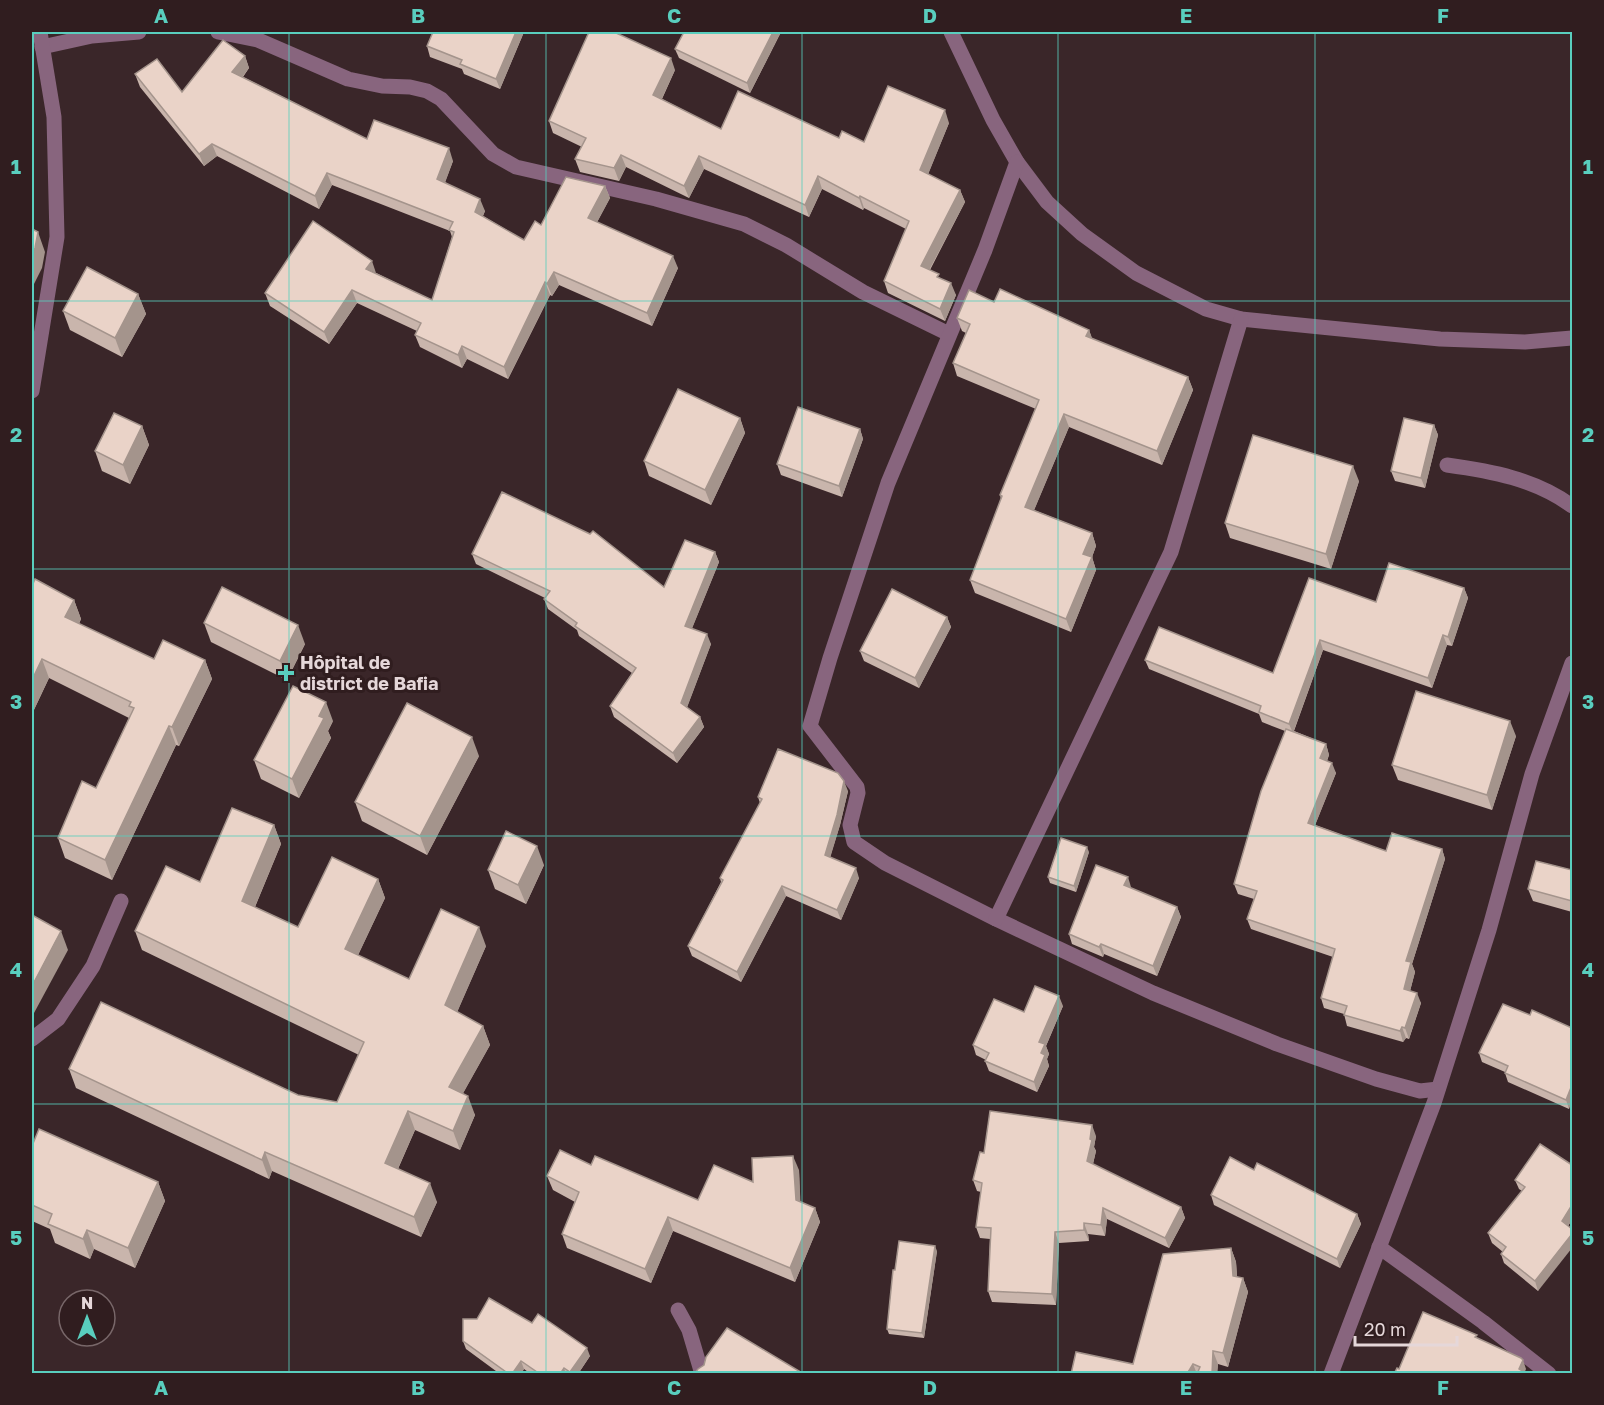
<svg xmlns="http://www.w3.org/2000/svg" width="1604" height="1405" viewBox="0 0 1604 1405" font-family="'Golos Text',sans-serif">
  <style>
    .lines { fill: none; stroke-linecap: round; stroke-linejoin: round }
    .minor { stroke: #88657e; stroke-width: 15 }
    .wall { fill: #c9b5ac }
    .shaded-wall { fill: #a4948c }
    .building { fill: #ead3c8; stroke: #a4948c; stroke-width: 1.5 }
    .grid { fill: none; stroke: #59cebe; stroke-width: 1.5; stroke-opacity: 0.55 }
    .poi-dot { fill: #59cebe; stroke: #301d1f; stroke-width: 2 }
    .labels { text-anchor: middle; stroke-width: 6; stroke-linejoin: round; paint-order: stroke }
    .poi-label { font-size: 18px; font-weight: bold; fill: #e5d7d9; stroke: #301d1f; text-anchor: start }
    .neatline { fill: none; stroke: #59cebe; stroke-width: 2 }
    .grid-label { font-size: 20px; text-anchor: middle; font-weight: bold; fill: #59cebe }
  </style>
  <rect width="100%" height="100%" fill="#3a2629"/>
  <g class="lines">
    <g class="minor">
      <polyline points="218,32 258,40 348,79 382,86 410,87 427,91 441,99 493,154 516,167 656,199 744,224 786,245 863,292 949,334"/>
      <polyline points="951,32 993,120 1017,162 1047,202 1082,234 1136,273 1206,309 1241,319 1440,339 1525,342 1572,338"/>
      <polyline points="42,47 92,36 139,32"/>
      <polyline points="1017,162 985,250 888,483 830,658 810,726 857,787 858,793 850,825 854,842 885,863 996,919 1153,993 1277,1044 1376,1079 1420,1091 1438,1089"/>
      <polyline points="32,391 57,237 54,117 40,32"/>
      <path d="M1447,465c44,6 88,14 125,41"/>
      <polyline points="996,919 1171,552 1241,319"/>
      <polyline points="32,1039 58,1019 93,966 121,901"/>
      <polyline points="1379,1247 1483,1322 1549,1374"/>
      <polyline points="678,1310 689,1330 702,1374"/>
      <polyline points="1331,1374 1434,1103 1489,930 1532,774 1572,663"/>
    </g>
  </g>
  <g class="wall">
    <polygon points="524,32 500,89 464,74 462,69 430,57 427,46"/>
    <polygon points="781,32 750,93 679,58 675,49"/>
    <polygon points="245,56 249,68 243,77 367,139 453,161 445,182 485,211 483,216 524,240 541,225 605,186 610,198 597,222 678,268 652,326 559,285 552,296 550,295 508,379 467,359 462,368 420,347 415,335 417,331 357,303 329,344 270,306 265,293 376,273 432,300 452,237 450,231 332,185 319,209 217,156 204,166 140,87 135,74 182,92"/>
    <polygon points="675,70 662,99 721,129 839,138 864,142 949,123 928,174 960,190 965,202 930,270 940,278 956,295 945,321 888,293 884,281 906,229 864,208 863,210 822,189 809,217 704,169 689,198 626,167 619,181 580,172 575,159 582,147 553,133 549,121"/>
    <polygon points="138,294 146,314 122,357 70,330 63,311"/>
    <polygon points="994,302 1089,330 1092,339 1188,377 1193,390 1162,465 1069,427 1034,510 1092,533 1096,546 1092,557 1096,570 1071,632 975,593 970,580 1001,499 1000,495 1036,409 957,376 953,363 966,333 962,331 957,318"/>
    <polygon points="740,418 745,433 711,505 649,476 644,461"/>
    <polygon points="1434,425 1438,435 1425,488 1395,481 1391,471"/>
    <polygon points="142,426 149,445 130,484 102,471 95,451"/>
    <polygon points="860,429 863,439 842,497 781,475 777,464"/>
    <polygon points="1359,481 1331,569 1230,538 1225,523"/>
    <polygon points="715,552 719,562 692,628 711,644 687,707 700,717 704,727 677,763 614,717 610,706 632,673 579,636 577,630 548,609 544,599 545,598 476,564 472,554 664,587"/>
    <polygon points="32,586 74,600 81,619 79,624 154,659 205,660 212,679 179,746 176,745 112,880 65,858 58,838 96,788 129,718 49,678 32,714"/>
    <polygon points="1464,588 1468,598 1452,646 1447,645 1432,688 1323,650 1294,731 1326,744 1329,755 1327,761 1336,773 1315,825 1386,851 1442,849 1445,859 1412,964 1415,972 1410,991 1421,1003 1409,1039 1406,1038 1403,1042 1347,1026 1344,1014 1324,1008 1321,998 1333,957 1251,929 1247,919 1254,899 1238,894 1234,884 1285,731 1262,722 1259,714 1149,669 1145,660 1273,673 1376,602"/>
    <polygon points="947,617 951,627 919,688 864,661 860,651"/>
    <polygon points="204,623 305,644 287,680 211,642"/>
    <polygon points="333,721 328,731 331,738 299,798 261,779 254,760"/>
    <polygon points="1516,736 1492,810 1398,780 1392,765"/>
    <polygon points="479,756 427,855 362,821 355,802"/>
    <polygon points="848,791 840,825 830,857 859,878 841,920 786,896 741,982 692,956 688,946 721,882 720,878 760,803 758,797"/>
    <polygon points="274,825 281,844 255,907 298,927 378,879 385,898 358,955 409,979 486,946 457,1012 483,1026 490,1045 463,1093 475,1115 460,1150 415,1130 398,1169 437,1202 421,1237 272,1171 269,1179 76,1088 69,1069 298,1095 337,1102 359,1055 142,950 135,931"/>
    <polygon points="1089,852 1076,892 1050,883 1048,877"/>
    <polygon points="544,865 526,904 495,889 488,870"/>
    <polygon points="1572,870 1572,912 1533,901 1528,889"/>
    <polygon points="1131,887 1131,888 1177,907 1181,917 1157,976 1104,954 1103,957 1072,944 1069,934"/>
    <polygon points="1063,1006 1046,1046 1049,1054 1047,1059 1049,1066 1037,1092 989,1071 985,1061 986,1060 976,1055 973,1045 1024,1012"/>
    <polygon points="1530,1015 1572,1028 1569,1109 1508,1082 1505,1073 1505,1072 1482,1062 1479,1053"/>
    <polygon points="1096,1136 1094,1147 1096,1151 1093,1164 1181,1207 1185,1218 1169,1248 1107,1219 1105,1236 1088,1234 1089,1241 1059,1243 1056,1305 992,1302 988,1291 990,1239 980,1238 976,1227 981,1192 977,1191 973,1180 984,1153"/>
    <polygon points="32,1146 158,1182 165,1201 135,1268 94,1249 90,1259 55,1243 50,1229 32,1221"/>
    <polygon points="591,1165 698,1200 753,1182 799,1170 800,1202 815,1208 820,1222 795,1282 673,1231 651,1283 567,1248 562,1234 575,1202 553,1190 547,1176"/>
    <polygon points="1572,1165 1572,1220 1568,1226 1538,1291 1504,1263 1501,1254 1503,1252 1492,1243 1488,1233 1522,1191 1519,1189 1515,1180"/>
    <polygon points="1211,1195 1357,1214 1361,1224 1340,1268 1214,1205"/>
    <polygon points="1231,1248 1236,1262 1237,1277 1243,1278 1248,1292 1228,1367 1218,1364 1217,1374 1071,1374 1133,1364"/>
    <polygon points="937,1251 924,1338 889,1334 887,1329 895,1270"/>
    <polygon points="532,1323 590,1356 578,1374 531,1374 524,1369 521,1374 500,1374 466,1349 463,1341"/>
  </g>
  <g class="shaded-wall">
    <polygon points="516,32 524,32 500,89 496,79"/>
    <polygon points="773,32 781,32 750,93 747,83"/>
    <polygon points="245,56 249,68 237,84 232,72"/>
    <polygon points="671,58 675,70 658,107 653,95"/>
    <polygon points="945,110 949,123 925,182 920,170"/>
    <polygon points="212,144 217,156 204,166 199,154"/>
    <polygon points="449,148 453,161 442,191 437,179"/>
    <polygon points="621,155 626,167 619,181 614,168"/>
    <polygon points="699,156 704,169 689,198 684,186"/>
    <polygon points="327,173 332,185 319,209 315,196"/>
    <polygon points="818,176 822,189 809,217 805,205"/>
    <polygon points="605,186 610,198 593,230 588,218"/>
    <polygon points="960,190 965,202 925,278 921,266"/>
    <polygon points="860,196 864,208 863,210 859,198"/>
    <polygon points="480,199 485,211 479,224 475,212"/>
    <polygon points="38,232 45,252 42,268 32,288 32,255"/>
    <polygon points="673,256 678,268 652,326 647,313"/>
    <polygon points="372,261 376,273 366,269"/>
    <polygon points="554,272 559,285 552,296 547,284"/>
    <polygon points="545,282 550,295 508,379 504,367"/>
    <polygon points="951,283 956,295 945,321 940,309"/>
    <polygon points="352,290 357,303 329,344 324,332"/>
    <polygon points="138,294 146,314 122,357 115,338"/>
    <polygon points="1089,330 1094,343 1086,336"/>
    <polygon points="462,346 467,359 462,368 458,355"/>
    <polygon points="1188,377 1193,390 1162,465 1157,451"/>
    <polygon points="1064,414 1069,427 1030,520 1025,507"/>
    <polygon points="740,418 745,433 711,505 705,490"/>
    <polygon points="1434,425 1438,435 1425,488 1421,478"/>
    <polygon points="142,426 149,445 130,484 123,465"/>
    <polygon points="860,429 863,439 842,497 839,486"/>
    <polygon points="1353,466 1359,481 1331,569 1326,554"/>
    <polygon points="1092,533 1096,546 1092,557 1096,570 1071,632 1066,619 1083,554"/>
    <polygon points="715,552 719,562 689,636 685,626"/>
    <polygon points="1464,588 1468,598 1452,646 1448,637"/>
    <polygon points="74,600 81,619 72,637 65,617"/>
    <polygon points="947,617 951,627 919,688 915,678"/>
    <polygon points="298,625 305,644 287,680 280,661"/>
    <polygon points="707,634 711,644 685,713 681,703"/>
    <polygon points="1443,635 1447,645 1432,688 1428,678"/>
    <polygon points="1320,640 1323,650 1293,733 1289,724"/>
    <polygon points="42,659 49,678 32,714 32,680"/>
    <polygon points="205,660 212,679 179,746 172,727"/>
    <polygon points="326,702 333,721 328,731 331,738 299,798 292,779 319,716"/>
    <polygon points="700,717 704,727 677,763 673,753"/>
    <polygon points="1510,721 1516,736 1492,810 1487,795"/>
    <polygon points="169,726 176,745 112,880 105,860"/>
    <polygon points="472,737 479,756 427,855 420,836"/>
    <polygon points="1326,744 1329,755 1324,768 1320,758"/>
    <polygon points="1332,763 1336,773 1312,833 1308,823"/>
    <polygon points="844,781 848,791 840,825 828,865 825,855"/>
    <polygon points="274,825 281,844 249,921 242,901"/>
    <polygon points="537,846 544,865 526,904 518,885"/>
    <polygon points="1087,847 1089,852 1076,892 1074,886"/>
    <polygon points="1442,849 1445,859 1412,964 1415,972 1408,999 1404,989 1406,961"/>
    <polygon points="856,868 859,878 841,920 837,910"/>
    <polygon points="1128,877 1131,887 1128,896 1124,885"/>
    <polygon points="378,879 385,898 352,968 345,949"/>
    <polygon points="782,886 786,896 741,982 737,972"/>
    <polygon points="1177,907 1181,917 1157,976 1153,966"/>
    <polygon points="479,927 486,946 452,1024 445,1005"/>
    <polygon points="61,931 68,950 34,1013 32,1006 32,986"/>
    <polygon points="1101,944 1104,954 1103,957 1099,947"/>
    <polygon points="1417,993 1421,1003 1409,1039 1405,1028"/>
    <polygon points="1059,996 1063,1006 1046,1046 1049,1054 1047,1059 1049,1066 1037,1092 1034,1082 1041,1053 1039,1042"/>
    <polygon points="483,1026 490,1045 456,1106 449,1087"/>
    <polygon points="1402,1027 1406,1038 1403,1042 1400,1031"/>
    <polygon points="1572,1085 1572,1102 1569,1109 1566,1100"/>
    <polygon points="468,1096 475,1115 460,1150 453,1131"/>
    <polygon points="408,1111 415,1130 392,1182 385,1163"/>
    <polygon points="1092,1125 1096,1136 1094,1147 1096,1151 1091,1172 1087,1161"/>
    <polygon points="265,1152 272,1171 269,1179 262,1160"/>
    <polygon points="793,1156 799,1170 801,1214 796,1200"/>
    <polygon points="158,1182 165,1201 135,1268 128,1248"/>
    <polygon points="430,1183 437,1202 421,1237 414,1217"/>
    <polygon points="1572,1205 1572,1220 1565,1230 1562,1221"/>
    <polygon points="1181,1207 1185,1218 1169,1248 1165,1238"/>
    <polygon points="815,1208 820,1222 795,1282 790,1268"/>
    <polygon points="1103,1208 1107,1219 1105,1236 1101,1225"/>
    <polygon points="1357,1214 1361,1224 1340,1268 1337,1259"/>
    <polygon points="668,1217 673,1231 651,1283 645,1269"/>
    <polygon points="1084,1223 1088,1234 1089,1241 1084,1230"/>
    <polygon points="87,1230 94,1249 90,1259 83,1239"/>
    <polygon points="1055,1232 1059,1243 1056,1305 1052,1294"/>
    <polygon points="1572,1234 1572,1248 1538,1291 1535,1281"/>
    <polygon points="935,1246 937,1251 924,1338 922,1333"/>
    <polygon points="1231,1248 1236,1262 1238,1289 1233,1276"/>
    <polygon points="1243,1278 1248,1292 1228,1367 1223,1353"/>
    <polygon points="587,1348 590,1356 578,1374 571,1374 570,1372"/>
    <polygon points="1213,1351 1218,1364 1217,1374 1212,1374"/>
    <polygon points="1523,1360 1526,1369 1524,1374 1519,1369"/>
    <polygon points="521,1361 524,1369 521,1374 512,1374"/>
    <polygon points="1193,1364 1197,1374 1187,1374"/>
    <polygon points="564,1368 566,1374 560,1374"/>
  </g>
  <g class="building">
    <polygon points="433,32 516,32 496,79 460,64 462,60 427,46"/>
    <polygon points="589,32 614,32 671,58 653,95 721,129 738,91 839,138 842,131 864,142 888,86 945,110 920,170 960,190 921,266 939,274 937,277 951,283 940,309 884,281 909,221 860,196 859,198 818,176 805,205 699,156 684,186 621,155 614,168 575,159 586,138 549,121"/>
    <polygon points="684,32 773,32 747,83 675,49"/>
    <polygon points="223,40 245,56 232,72 367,139 374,120 449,148 437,179 480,199 475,212 524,240 535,221 541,225 566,177 605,186 588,218 673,256 647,313 554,272 547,284 545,282 504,367 462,346 458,355 415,335 421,323 352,290 324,332 265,293 313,221 372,261 366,269 432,300 454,232 449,230 453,222 327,173 315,196 212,144 199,154 135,74 157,59 182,92"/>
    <polygon points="32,229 38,232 35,248 32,255"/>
    <polygon points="87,267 138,294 115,338 63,311"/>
    <polygon points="1000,289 1089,330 1086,336 1188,377 1157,451 1064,414 1025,507 1092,533 1083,554 1092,557 1066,619 970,580 1002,496 1000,495 1039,400 953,363 970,324 957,318 969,290 994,302"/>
    <polygon points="678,389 740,418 705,490 644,461"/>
    <polygon points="798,407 860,429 839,486 777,464"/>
    <polygon points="114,413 142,426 123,465 95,451"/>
    <polygon points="1404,418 1434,425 1421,478 1391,471"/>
    <polygon points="1253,435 1353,466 1326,554 1225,523"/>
    <polygon points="502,492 590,534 593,531 664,587 685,540 715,552 685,626 707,634 681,703 700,717 673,753 610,706 636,668 575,626 577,623 544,599 550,591 472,554"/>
    <polygon points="1389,563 1464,588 1448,637 1443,635 1428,678 1320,640 1289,724 1259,712 1261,706 1145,660 1159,627 1273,673 1309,578 1376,602"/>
    <polygon points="35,579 74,600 65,617 154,659 163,640 205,660 172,727 169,726 105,860 58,838 82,781 96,788 134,708 129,706 131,702 42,659 32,680 32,586"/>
    <polygon points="222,587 298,625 280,661 204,623"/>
    <polygon points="892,589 947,617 915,678 860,651"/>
    <polygon points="293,686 326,702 319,716 324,718 292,779 254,760"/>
    <polygon points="1416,691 1510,721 1487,795 1392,765"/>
    <polygon points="407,703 472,737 420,836 355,802"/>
    <polygon points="1286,729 1326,744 1320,758 1332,763 1308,823 1386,851 1392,833 1442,849 1406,961 1411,962 1404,989 1417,993 1405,1028 1402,1027 1400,1031 1344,1015 1347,1006 1321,998 1335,949 1247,919 1257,891 1234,884 1261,791"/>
    <polygon points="778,749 838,773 844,781 837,815 825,855 856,868 837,910 782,886 737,972 688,946 723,880 720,878 762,799 758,797"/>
    <polygon points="232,808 274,825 242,901 298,927 332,857 378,879 345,949 409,979 441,909 479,927 445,1005 483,1026 449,1087 468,1096 453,1131 408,1111 385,1163 430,1183 414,1217 265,1152 262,1160 69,1069 101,1002 298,1095 337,1102 364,1042 135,931 166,866 200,882"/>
    <polygon points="506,831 537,846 518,885 488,870"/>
    <polygon points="1061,838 1087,847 1074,886 1048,877"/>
    <polygon points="1536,861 1572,870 1572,901 1528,889"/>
    <polygon points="1096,865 1128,877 1124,885 1177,907 1153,966 1101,944 1099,947 1069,934"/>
    <polygon points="32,915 61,931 32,986"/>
    <polygon points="1035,986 1059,996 1039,1042 1045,1044 1041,1053 1045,1055 1034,1082 985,1061 989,1053 973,1045 994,999 1024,1012"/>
    <polygon points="1503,1004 1530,1015 1532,1010 1572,1028 1572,1085 1566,1100 1505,1073 1508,1066 1479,1053"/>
    <polygon points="990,1111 1092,1125 1090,1139 1092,1140 1087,1161 1181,1207 1165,1238 1103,1208 1101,1225 1084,1223 1084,1230 1055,1232 1052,1294 988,1291 991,1228 976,1227 982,1183 973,1180 980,1152 984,1153"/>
    <polygon points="39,1129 158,1182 128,1248 87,1230 83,1239 48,1224 52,1214 32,1205 32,1146"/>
    <polygon points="1540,1144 1572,1165 1572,1205 1562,1221 1572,1229 1572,1234 1535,1281 1501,1254 1506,1247 1488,1233 1525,1187 1515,1180"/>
    <polygon points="560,1150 591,1165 595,1156 698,1200 714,1165 753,1182 752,1158 793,1156 796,1200 815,1208 790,1268 668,1217 645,1269 562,1234 579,1192 547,1176"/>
    <polygon points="1230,1157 1254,1170 1257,1163 1357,1214 1337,1259 1211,1195"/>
    <polygon points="899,1241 935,1246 922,1333 887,1329 893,1270 895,1270"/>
    <polygon points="1231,1248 1233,1276 1243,1278 1223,1353 1213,1351 1212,1374 1197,1374 1200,1367 1193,1364 1187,1374 1071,1374 1076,1352 1133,1364 1163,1254"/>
    <polygon points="489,1298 532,1323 538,1314 587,1348 570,1372 564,1368 560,1374 540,1374 521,1361 512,1374 509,1374 463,1341 463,1319 477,1319"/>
    <polygon points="1423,1312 1477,1335 1475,1337 1521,1358 1523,1360 1519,1369 1528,1374 1394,1374 1397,1368 1399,1369"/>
    <polygon points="727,1328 804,1374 694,1374 698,1369 704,1365 706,1357"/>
  </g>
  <path class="grid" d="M289,32v1342M546,32v1342M802,32v1342M1058,32v1342M1315,32v1342M32,301h1540M32,569h1540M32,836h1540M32,1104h1540"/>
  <path class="poi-dot" d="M283 664h6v6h6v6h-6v6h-6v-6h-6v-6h6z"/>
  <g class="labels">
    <g class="poi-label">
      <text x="300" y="669">Hôpital de<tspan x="300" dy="21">district de Bafia</tspan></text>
    </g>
  </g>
  <rect width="1604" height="1405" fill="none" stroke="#301d1f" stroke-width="66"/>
  <g transform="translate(87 1318)"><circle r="28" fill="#301d1f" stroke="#786769" stroke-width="1.5"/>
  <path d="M0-4.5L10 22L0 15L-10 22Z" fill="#59cebe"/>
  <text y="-9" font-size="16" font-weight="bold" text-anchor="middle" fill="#e5d7d9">N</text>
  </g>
  <path d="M1355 1336v9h102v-9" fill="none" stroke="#e5d7d9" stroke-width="3"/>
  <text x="1364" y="1336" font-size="18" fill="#e5d7d9" stroke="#301d1f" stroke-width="4.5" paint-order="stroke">20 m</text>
  <rect x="33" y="33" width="1538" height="1339" class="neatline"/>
  <g class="grid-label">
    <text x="161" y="23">A</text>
    <text x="418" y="23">B</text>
    <text x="674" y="23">C</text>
    <text x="930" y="23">D</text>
    <text x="1186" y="23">E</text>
    <text x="1443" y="23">F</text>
    <text x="16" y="174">1</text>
    <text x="1588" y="174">1</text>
    <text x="16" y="442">2</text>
    <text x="1588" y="442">2</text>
    <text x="16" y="709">3</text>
    <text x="1588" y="709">3</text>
    <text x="16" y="977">4</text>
    <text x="1588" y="977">4</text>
    <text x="16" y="1245">5</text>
    <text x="1588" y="1245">5</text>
    <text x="161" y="1395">A</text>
    <text x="418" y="1395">B</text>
    <text x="674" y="1395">C</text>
    <text x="930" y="1395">D</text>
    <text x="1186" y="1395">E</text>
    <text x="1443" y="1395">F</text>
  </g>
</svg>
